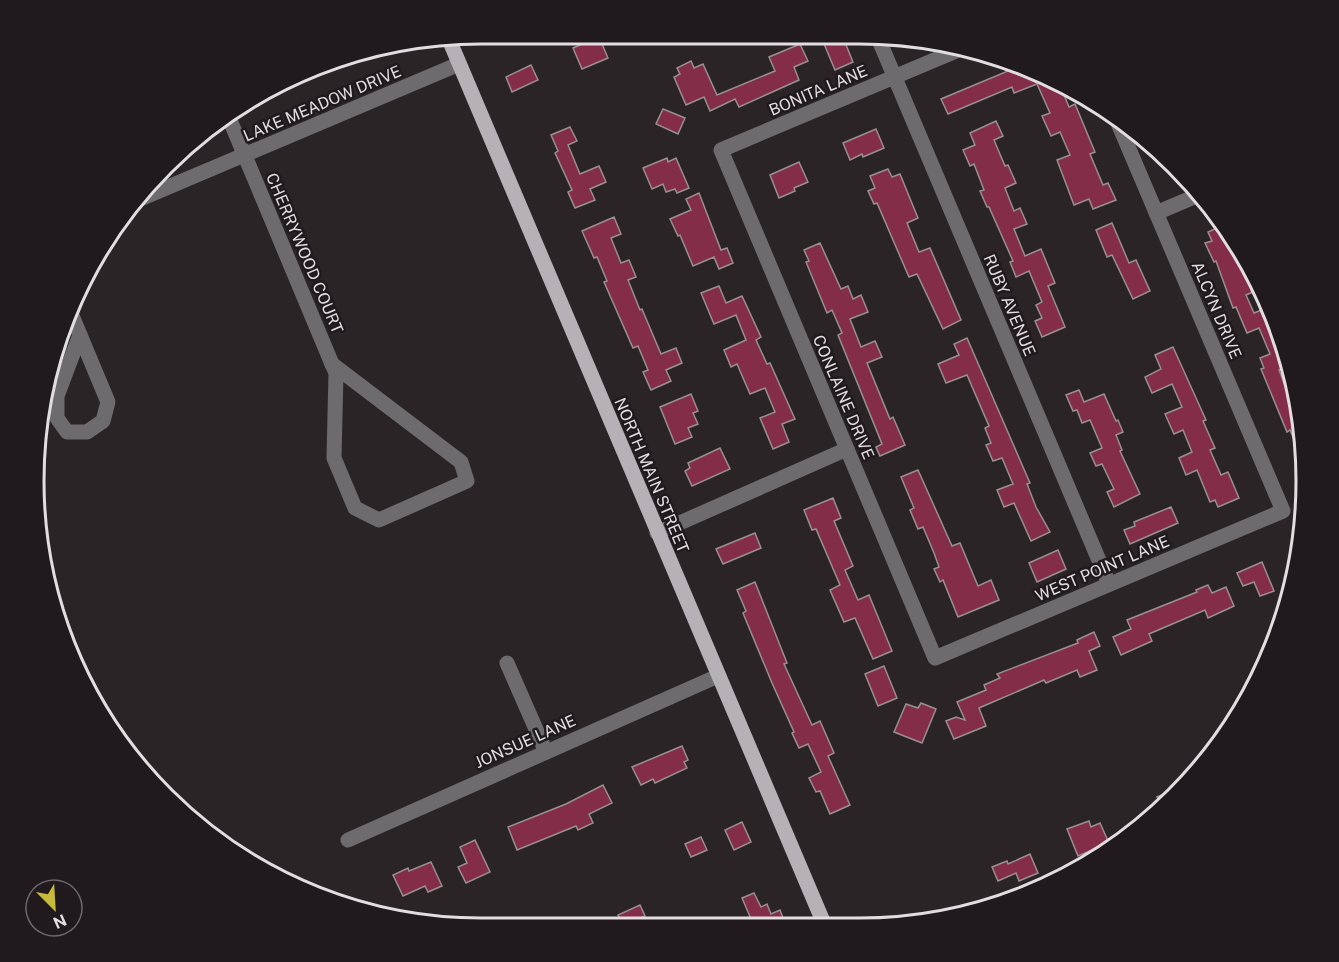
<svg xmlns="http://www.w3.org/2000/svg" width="1339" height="962" viewBox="0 0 1339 962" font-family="'Public Sans',sans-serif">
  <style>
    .building { fill: #842d48; stroke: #988f90; stroke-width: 1.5 }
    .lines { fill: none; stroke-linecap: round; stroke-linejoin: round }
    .minor { stroke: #6d6b6e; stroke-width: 15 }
    .major { stroke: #b5b1b7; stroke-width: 15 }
    .labels { text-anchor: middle; stroke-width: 5; stroke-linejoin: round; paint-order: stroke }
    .street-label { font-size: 16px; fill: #e2dde0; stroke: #201a1e }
    .rim { fill: none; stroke: #e2dde0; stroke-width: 3 }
  </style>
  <rect width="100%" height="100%" fill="#2a2427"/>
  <g class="building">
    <polygon points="599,37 608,58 582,69 573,48"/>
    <polygon points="822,39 844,40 853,62 835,70"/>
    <polygon points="800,44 808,61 794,67 799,80 739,107 735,99 710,111 704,97 686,105 674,77 680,74 677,68 691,61 694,68 703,64 717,95 775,71 769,57"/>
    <polygon points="531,65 538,80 512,92 506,77"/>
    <polygon points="1015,68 1060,85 1069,107 1075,104 1095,152 1090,154 1103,185 1108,183 1116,200 1093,209 1089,199 1074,205 1057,160 1070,155 1060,132 1051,136 1042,116 1050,113 1037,84 1014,93 1012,87 948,114 941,99"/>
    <polygon points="663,109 685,118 678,134 656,124"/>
    <polygon points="996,121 1003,136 994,140 1005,166 1008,165 1016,183 1005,188 1014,211 1020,208 1027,224 1014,229 1025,256 1041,249 1055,283 1048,286 1065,327 1042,337 1035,321 1042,318 1036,305 1042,302 1029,271 1016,277 1010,262 1013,261 989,207 987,207 980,191 984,190 974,164 970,166 963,150 975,145 970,133"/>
    <polygon points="570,127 577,141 568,145 580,174 599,166 606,182 590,189 595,200 575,208 568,192 572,190 555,153 558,151 551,135"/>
    <polygon points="876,129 884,148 863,157 862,154 850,160 843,143"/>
    <polygon points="667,158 668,162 676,158 689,188 677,193 675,189 666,192 663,184 652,189 643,168"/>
    <polygon points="799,162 808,182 794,188 795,191 779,198 770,175"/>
    <polygon points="888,169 892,177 900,174 918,218 907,223 919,252 930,248 961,320 943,329 917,274 909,277 877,203 874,204 868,191 875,188 870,176"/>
    <polygon points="699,193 721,250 727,248 733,263 719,269 714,257 693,266 680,235 678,236 670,219 691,210 686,199"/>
    <polygon points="614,217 621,234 611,238 621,263 629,260 636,277 628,280 640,310 642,309 661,354 676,348 682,363 666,370 671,381 651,390 643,372 648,370 638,346 633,348 604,282 607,281 597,257 594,258 582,231"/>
    <polygon points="1112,223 1129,263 1136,260 1150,291 1133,299 1112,255 1107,257 1096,230"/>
    <polygon points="1223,225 1234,240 1231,241 1253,292 1246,295 1254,313 1269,307 1282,337 1289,366 1279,370 1289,396 1295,393 1302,423 1303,461 1290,430 1287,432 1261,369 1264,368 1260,358 1270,354 1259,328 1247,333 1236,307 1233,308 1216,261 1214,262 1205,243 1212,241 1208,232"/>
    <polygon points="820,243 841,289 848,286 853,299 861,295 868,312 850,319 861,347 875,341 882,357 867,363 890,419 893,417 905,445 880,456 876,447 882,444 838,335 842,333 832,310 827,313 806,262 809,261 804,250"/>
    <polygon points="719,286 726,303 742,296 761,337 756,340 767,364 770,363 795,419 782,424 789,442 773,449 760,418 775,412 765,388 750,394 737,364 731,367 724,350 746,340 736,315 714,324 701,293"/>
    <polygon points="967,338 1030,483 1027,484 1036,507 1050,532 1031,541 1014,503 1004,507 997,490 1013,484 1002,458 993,461 986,445 991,443 985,428 989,426 967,375 946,383 938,364 959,355 954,344"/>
    <polygon points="1173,347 1206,420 1203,421 1215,448 1210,450 1221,475 1228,472 1239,498 1218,507 1215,500 1210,502 1197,470 1186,475 1179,458 1192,452 1183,430 1174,434 1165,414 1182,407 1172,384 1152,393 1145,377 1161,369 1155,355"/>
    <polygon points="1079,390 1084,402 1104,394 1116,421 1118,420 1123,432 1116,435 1122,450 1120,451 1140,494 1114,507 1107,492 1114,489 1102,464 1096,466 1090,453 1102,448 1090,420 1082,423 1077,410 1073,411 1066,395"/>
    <polygon points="691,394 698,411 693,413 698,424 688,428 692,437 675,444 660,407"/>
    <polygon points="720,448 730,469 692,486 685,471 690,468 688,463"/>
    <polygon points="918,470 952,546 960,543 978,586 991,580 999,600 958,617 943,580 940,582 934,569 939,567 934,553 923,527 918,529 910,510 914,508 901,477"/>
    <polygon points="833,498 841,518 834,521 853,566 845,570 858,600 869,595 892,651 873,659 855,618 844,622 830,590 840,585 816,529 812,530 804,510"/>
    <polygon points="1171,507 1178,523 1130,544 1124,530 1135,526 1134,522"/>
    <polygon points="755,533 761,548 723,564 716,549"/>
    <polygon points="1058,550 1066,569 1037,582 1029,563"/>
    <polygon points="1262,562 1274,591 1260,596 1254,582 1243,586 1237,573"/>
    <polygon points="755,582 787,663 784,664 812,725 820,721 834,753 828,756 850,805 830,814 820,791 816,792 809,778 821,772 808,744 799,748 792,733 794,732 772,683 743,613 746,611 737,590"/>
    <polygon points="1208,585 1212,593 1226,587 1234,606 1208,618 1205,610 1149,634 1152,641 1121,655 1113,637 1131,629 1127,620 1197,592 1196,590"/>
    <polygon points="1094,632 1100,646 1089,651 1097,670 1080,677 1077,670 1046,683 1044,680 979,708 986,726 954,739 946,721 956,717 965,720 957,702 986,690 984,685 1000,678 997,674 1078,643 1077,640"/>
    <polygon points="884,666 897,698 878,706 865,674"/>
    <polygon points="921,703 936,709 922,743 894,732 906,704 918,708"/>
    <polygon points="682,746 688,760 684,762 687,768 655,783 653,779 641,785 632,767"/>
    <polygon points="603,785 612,803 589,814 593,823 578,830 576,826 517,850 508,827 566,804"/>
    <polygon points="1183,786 1168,802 1162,809 1157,797"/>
    <polygon points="1089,821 1091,827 1100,823 1109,843 1078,856 1067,829"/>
    <polygon points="742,822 751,842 734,850 725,830"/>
    <polygon points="701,837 707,850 691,857 685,844"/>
    <polygon points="475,840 490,872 466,883 458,867 467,863 460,847"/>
    <polygon points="1030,854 1038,873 1019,881 1016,873 998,881 992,867 1007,861 1008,864"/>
    <polygon points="431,862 442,886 428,892 425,886 403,896 393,875 408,868 409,871"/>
    <polygon points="754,893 761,907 767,904 771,914 780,910 786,926 754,926 742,898"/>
    <polygon points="640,905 645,916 624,926 618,915"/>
  </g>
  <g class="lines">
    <g class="minor">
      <polyline points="879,40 1109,584"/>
      <polyline points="963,48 721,150 935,658 1283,511 1118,123"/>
      <polyline points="227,113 332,364"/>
      <polyline points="133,202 459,64"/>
      <polyline points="1156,213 1201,194"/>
      <polyline points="70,311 80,335"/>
      <polygon points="80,335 108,402 103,421 87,432 67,432 57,418 57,396"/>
      <polygon points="332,364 461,462 467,481 379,520 355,508 334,458 336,373"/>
      <polyline points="657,533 847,449"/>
      <polyline points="507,663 546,752"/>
      <polyline points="348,840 718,676"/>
    </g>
    <polyline class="major" points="448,37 825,926"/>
  </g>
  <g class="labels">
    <g class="street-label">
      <text transform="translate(818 90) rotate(-23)" y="6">BONITA LANE</text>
      <text transform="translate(322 103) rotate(-23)" y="6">LAKE MEADOW DRIVE</text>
      <text transform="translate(305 253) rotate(67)" y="6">CHERRYWOOD COURT</text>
      <text transform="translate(1010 305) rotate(67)" y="6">RUBY AVENUE</text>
      <text transform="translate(1217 310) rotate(67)" y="6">ALCYN DRIVE</text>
      <text transform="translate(844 397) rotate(67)" y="6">CONLAINE DRIVE</text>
      <text transform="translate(652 475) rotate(67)" y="6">NORTH MAIN STREET</text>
      <text transform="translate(1102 568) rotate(-23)" y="6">WEST POINT LANE</text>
      <text transform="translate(525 741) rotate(-24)" y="6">JONSUE LANE</text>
    </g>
  </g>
  <path d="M0 0H1339V962H0ZM481 44H859A437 437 0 0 1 1296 481V481A437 437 0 0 1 859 918H481A437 437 0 0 1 44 481V481A437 437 0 0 1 481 44Z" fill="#201a1e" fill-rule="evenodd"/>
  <path class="rim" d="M481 44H859A437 437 0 0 1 1296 481V481A437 437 0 0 1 859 918H481A437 437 0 0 1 44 481V481A437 437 0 0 1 481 44Z"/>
  <g transform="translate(54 908) rotate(156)"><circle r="28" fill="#201a1e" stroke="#6e686c" stroke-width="1.5"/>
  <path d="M0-4.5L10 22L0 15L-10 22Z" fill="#c8bb3b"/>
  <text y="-9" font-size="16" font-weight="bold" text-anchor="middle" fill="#e2dde0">N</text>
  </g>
</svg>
